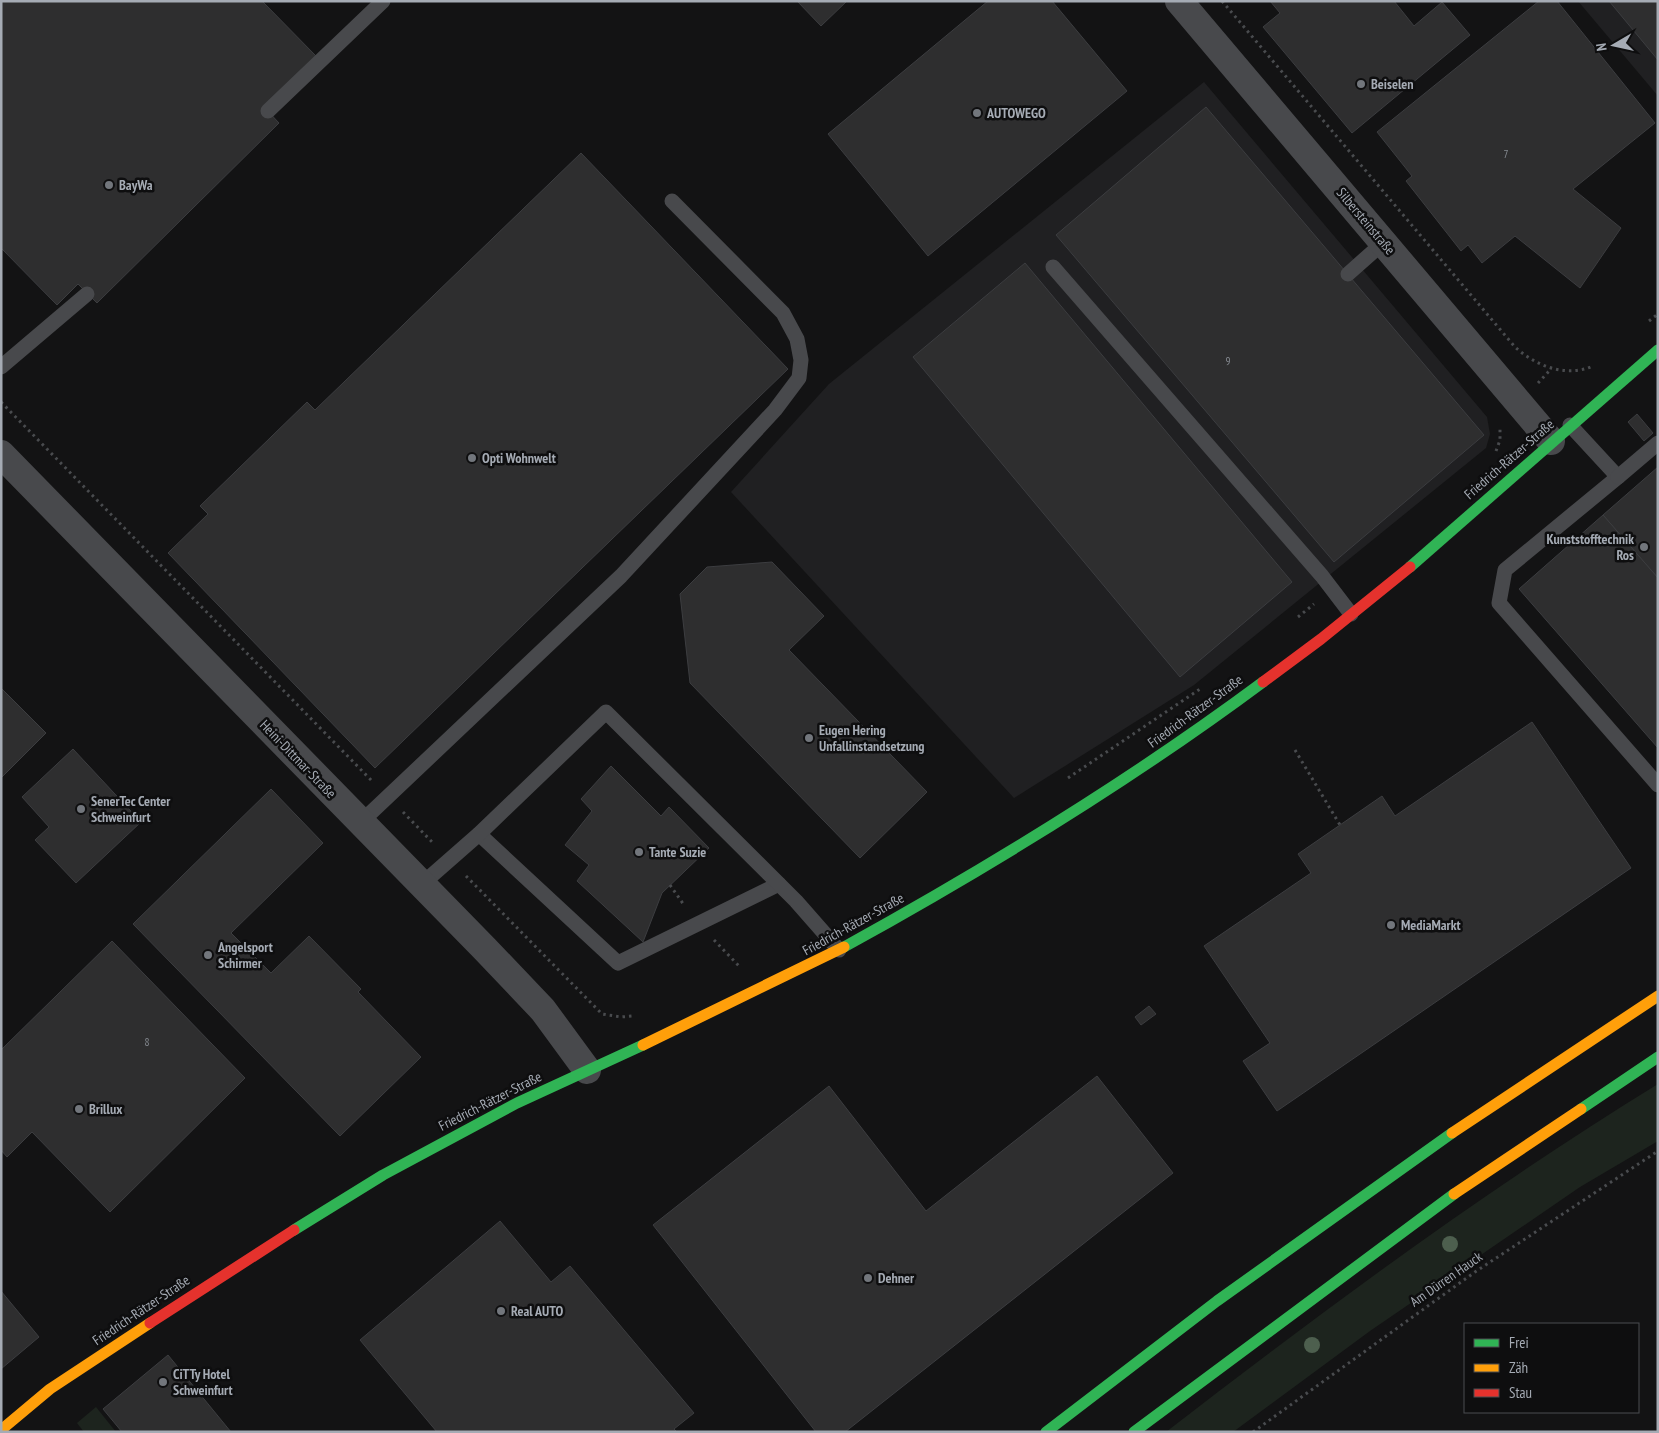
<svg xmlns="http://www.w3.org/2000/svg" width="1659" height="1433" viewBox="0 0 1659 1433" font-family="'PT Sans Narrow',sans-serif">
  <style>
    .built { fill: #202022 }
    .green { fill: #1d241e }
    .building { fill: #2e2e2f; stroke: #3c3d40 }
    .lines { fill: none; stroke-linecap: round; stroke-linejoin: round }
    .path { stroke: #494b4e; stroke-width: 3; stroke-dasharray: 2.5 4; stroke-linecap: butt }
    .lane { stroke: #48494c; stroke-width: 15 }
    .street { stroke: #48494c; stroke-width: 28 }
    .fast { stroke: #30b455; stroke-width: 11 }
    .slow { stroke: #ff9f0a; stroke-width: 11 }
    .jam { stroke: #e5322d; stroke-width: 11 }
    .tree { fill: #4d5f4e }
    .poi-dot { fill: #72767c; stroke: #0e0e0f; stroke-width: 2 }
    .labels { text-anchor: middle; stroke-width: 5; stroke-linejoin: round; paint-order: stroke }
    .number-label { font-size: 11px; fill: #878c93 }
    .poi-label { font-size: 14px; font-weight: bold; fill: #a5abb4; stroke: #0e0e0f; text-anchor: start }
    .street-label { font-size: 14px; fill: #a5abb4; stroke: #0e0e0f }
  </style>
  <rect width="100%" height="100%" fill="#131314"/>
  <g class="built">
    <polygon points="1578,1 1658,1 1658,96"/>
    <polygon points="1204,82 1487,417 1490,434 1486,448 1194,685 1014,798 731,492 829,384"/>
  </g>
  <g class="green">
    <path d="M1658,1084v57l-78,46 -210,144 -137,101h-67c159,-123 321,-243 492,-348z"/>
    <polygon points="96,1407 116,1432 84,1432 77,1423"/>
  </g>
  <g class="building">
    <polygon points="1,1 262,1 316,56 264,107 279,123 97,303 78,284 57,305 1,248"/>
    <polygon points="797,1 847,1 821,26"/>
    <polygon points="988,1 1052,1 1127,91 928,256 828,134"/>
    <polygon points="1270,1 1394,1 1414,26 1442,2 1470,35 1352,133 1263,27 1280,13"/>
    <polygon points="1539,1 1557,1 1655,123 1573,189 1621,228 1580,288 1515,236 1482,263 1468,245 1461,251 1406,181 1412,176 1377,132"/>
    <polygon points="1609,1 1658,1 1658,60"/>
    <polygon points="1206,107 1484,435 1334,562 1056,235"/>
    <polygon points="581,153 788,369 375,768 168,553 208,514 200,506 307,402 315,410"/>
    <polygon points="1025,263 1292,582 1180,677 913,357"/>
    <polygon points="1637,414 1653,433 1644,441 1628,422"/>
    <polygon points="1658,467 1658,578 1603,515"/>
    <polygon points="1603,515 1658,578 1658,748 1519,589"/>
    <polygon points="772,562 824,616 789,650 927,792 860,858 690,683 680,594 707,567"/>
    <polygon points="1,688 46,733 1,778"/>
    <polygon points="1532,722 1631,868 1277,1111 1243,1061 1270,1043 1204,946 1311,873 1298,854 1382,796 1395,816"/>
    <polygon points="73,749 141,822 76,883 35,840 49,827 22,797"/>
    <polygon points="611,766 661,816 669,807 709,848 662,893 643,942 577,881 589,865 565,845 592,811 581,799"/>
    <polygon points="271,789 323,843 231,933 271,973 309,936 361,989 358,992 421,1057 340,1136 133,924"/>
    <polygon points="112,941 245,1078 110,1212 32,1132 7,1157 1,1150 1,1050"/>
    <polygon points="1149,1006 1156,1014 1141,1025 1135,1017"/>
    <polygon points="1097,1076 1173,1173 845,1432 816,1432 653,1225 829,1086 926,1211"/>
    <polygon points="500,1221 551,1282 570,1266 694,1413 674,1429 677,1432 437,1432 360,1340"/>
    <polygon points="1,1291 39,1337 1,1369"/>
    <polygon points="168,1355 231,1432 122,1432 103,1409"/>
  </g>
  <g class="lines">
    <g class="path">
      <path d="M1222,1l293,346c21,19 51,31 78,19"/>
      <polyline points="1649,321 1658,314"/>
      <polyline points="1538,383 1551,369"/>
      <polyline points="1,402 372,781"/>
      <polyline points="1496,451 1500,440 1500,426"/>
      <polyline points="1298,617 1314,604"/>
      <polyline points="1295,750 1340,825"/>
      <polyline points="1068,778 1200,689"/>
      <polyline points="403,812 433,843"/>
      <polyline points="466,876 602,1014 621,1017 632,1016"/>
      <polyline points="670,885 684,905"/>
      <polyline points="714,940 739,966"/>
      <polyline points="1253,1432 1475,1272 1658,1151"/>
    </g>
    <g class="lane">
      <polyline points="268,111 383,1"/>
      <polyline points="1053,267 1322,576 1351,614"/>
      <polyline points="1348,274 1384,242"/>
      <polyline points="1,367 87,294"/>
      <polyline points="1570,425 1618,477 1505,570 1499,603 1658,785"/>
      <polyline points="1618,477 1658,443"/>
      <polyline points="360,823 621,576 775,410 799,378 801,360 797,339 783,313 672,201"/>
      <polyline points="479,834 618,963 779,884"/>
      <polyline points="422,884 479,834 606,712 796,901 839,950"/>
    </g>
    <g class="street">
      <polyline points="1179,1 1551,441"/>
      <polyline points="1,454 485,949 543,1010 587,1070"/>
    </g>
    <g class="fast">
      <polyline points="1410,567 1658,350"/>
      <path d="M844,947c145,-80 286,-166 419,-265"/>
      <polyline points="1581,1109 1658,1057"/>
      <polyline points="294,1230 383,1175 517,1103 643,1045"/>
      <polyline points="1046,1432 1217,1301 1452,1133"/>
      <polyline points="1134,1432 1454,1194"/>
    </g>
    <g class="slow">
      <polyline points="643,1045 844,947"/>
      <polyline points="1452,1133 1658,996"/>
      <polyline points="1454,1194 1581,1109"/>
      <polyline points="1,1430 50,1389 150,1323"/>
    </g>
    <g class="jam">
      <polyline points="1263,682 1321,639 1410,567"/>
      <polyline points="150,1323 294,1230"/>
    </g>
  </g>
  <g class="tree">
    <circle cx="1450" cy="1244" r="8"/>
    <circle cx="1312" cy="1345" r="8"/>
  </g>
  <g class="poi-dot">
    <circle cx="1361" cy="84" r="5"/>
    <circle cx="977" cy="113" r="5"/>
    <circle cx="109" cy="185" r="5"/>
    <circle cx="472" cy="458" r="5"/>
    <circle cx="1644" cy="547" r="5"/>
    <circle cx="809" cy="738" r="5"/>
    <circle cx="81" cy="809" r="5"/>
    <circle cx="639" cy="852" r="5"/>
    <circle cx="1391" cy="925" r="5"/>
    <circle cx="208" cy="955" r="5"/>
    <circle cx="79" cy="1109" r="5"/>
    <circle cx="868" cy="1278" r="5"/>
    <circle cx="501" cy="1311" r="5"/>
    <circle cx="163" cy="1382" r="5"/>
  </g>
  <g class="labels">
    <g class="number-label">
      <text x="1506" y="158">7</text>
      <text x="1228" y="365">9</text>
      <text x="147" y="1046">8</text>
    </g>
    <g class="poi-label">
      <text x="1371" y="89">Beiselen</text>
      <text x="987" y="118">AUTOWEGO</text>
      <text x="119" y="190">BayWa</text>
      <text x="482" y="463">Opti Wohnwelt</text>
      <text x="1634" y="544" text-anchor="end">Kunststofftechnik<tspan x="1634" dy="16">Ros</tspan></text>
      <text x="819" y="735">Eugen Hering<tspan x="819" dy="16">Unfallinstandsetzung</tspan></text>
      <text x="91" y="806">SenerTec Center<tspan x="91" dy="16">Schweinfurt</tspan></text>
      <text x="649" y="857">Tante Suzie</text>
      <text x="1401" y="930">MediaMarkt</text>
      <text x="218" y="952">Angelsport<tspan x="218" dy="16">Schirmer</tspan></text>
      <text x="89" y="1114">Brillux</text>
      <text x="878" y="1283">Dehner</text>
      <text x="511" y="1316">Real AUTO</text>
      <text x="173" y="1379">CiTTy Hotel<tspan x="173" dy="16">Schweinfurt</tspan></text>
    </g>
    <g class="street-label">
      <text transform="translate(1366 221) rotate(50)" y="5">Silbersteinstraße</text>
      <text transform="translate(1509 459) rotate(-41)" y="5">Friedrich-Rätzer-Straße</text>
      <text transform="translate(1195 711) rotate(-36)" y="5">Friedrich-Rätzer-Straße</text>
      <text transform="translate(298 759) rotate(46)" y="5">Heini-Dittmar-Straße</text>
      <text transform="translate(853 924) rotate(-29)" y="5">Friedrich-Rätzer-Straße</text>
      <text transform="translate(490 1101) rotate(-27)" y="5">Friedrich-Rätzer-Straße</text>
      <text transform="translate(1446 1279) rotate(-35)" y="5">Am Dürren Hauck</text>
      <text transform="translate(141 1310) rotate(-34)" y="5">Friedrich-Rätzer-Straße</text>
    </g>
  </g>
  <rect width="1659" height="1433" fill="none" stroke="#a5abb4" stroke-width="5"/>
  <rect x="1464" y="1323" width="175" height="90" fill="#0e0e0f" stroke="#4a4d51"/>
  <rect x="1474" y="1339" width="25" height="8" fill="#30b455" stroke="#4a4d51"/>
  <text x="1509" y="1348" font-size="15" fill="#a5abb4">Frei</text>
  <rect x="1474" y="1364" width="25" height="8" fill="#ff9f0a" stroke="#4a4d51"/>
  <text x="1509" y="1373" font-size="15" fill="#a5abb4">Zäh</text>
  <rect x="1474" y="1389" width="25" height="8" fill="#e5322d" stroke="#4a4d51"/>
  <text x="1509" y="1398" font-size="15" fill="#a5abb4">Stau</text>
  <g transform="translate(1614 45) rotate(261)" stroke="#0e0e0f" stroke-width="4" paint-order="stroke">
  <path d="M0-4L9 19L0 12L-9 19Z" fill="#a5abb4"/>
  <text y="-8" font-size="14" font-weight="bold" text-anchor="middle" fill="#a5abb4">N</text>
  </g>
</svg>
